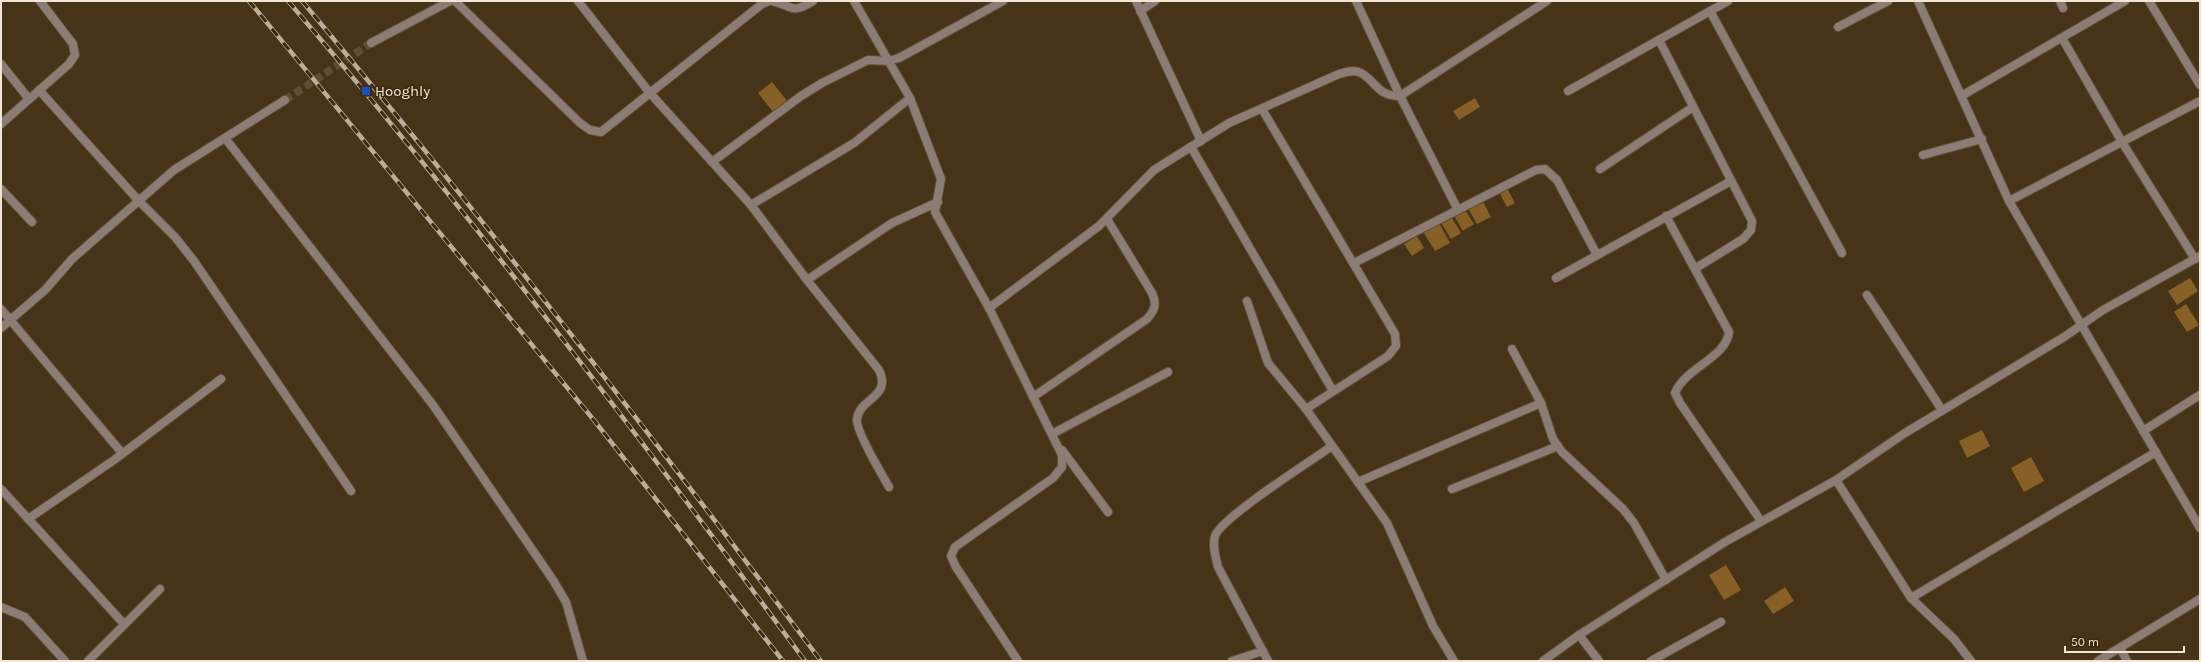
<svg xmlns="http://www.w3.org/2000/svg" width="2201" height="662" viewBox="0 0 2201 662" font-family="Karla,sans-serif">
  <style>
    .building { fill: #876027 }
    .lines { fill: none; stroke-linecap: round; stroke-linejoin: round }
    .tertiary-tunnel { stroke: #604e34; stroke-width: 8; stroke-dasharray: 8 4; stroke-linecap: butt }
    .minor-casing { stroke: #614f36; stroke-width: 10 }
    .tertiary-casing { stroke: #614f36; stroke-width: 10 }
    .minor { stroke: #8c7c75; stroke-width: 8 }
    .tertiary { stroke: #8c7c75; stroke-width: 8 }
    .rail-casing { stroke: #bbad99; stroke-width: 4.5 }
    .rail { stroke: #3c290e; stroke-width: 3; stroke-dasharray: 9; stroke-linecap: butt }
    .transit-dot { fill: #1a4fb4; stroke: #3c290e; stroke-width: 1.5 }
    .labels { text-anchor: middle; stroke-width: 3; stroke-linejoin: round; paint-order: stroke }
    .poi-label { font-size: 15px; fill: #f1e5d5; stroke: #3c290e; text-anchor: start }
  </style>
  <rect width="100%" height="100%" fill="#463318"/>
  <g class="building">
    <polygon points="772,82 788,102 774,113 758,93"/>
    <polygon points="1475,98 1480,107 1459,120 1453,111"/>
    <polygon points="1507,188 1515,203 1507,207 1499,192"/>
    <polygon points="1482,200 1491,217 1477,224 1468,208"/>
    <polygon points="1464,208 1474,224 1463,231 1453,214"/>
    <polygon points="1450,215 1461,233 1451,239 1440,221"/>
    <polygon points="1438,221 1450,243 1435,251 1422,230"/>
    <polygon points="1417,236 1424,248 1412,256 1404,244"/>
    <polygon points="2190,278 2198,291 2177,305 2168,291"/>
    <polygon points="2186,304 2199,325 2187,332 2174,312"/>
    <polygon points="1982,430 1990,446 1967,458 1959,441"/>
    <polygon points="2031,457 2044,481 2024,492 2011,468"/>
    <polygon points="1726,565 1741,590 1724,600 1709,575"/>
    <polygon points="1785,587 1794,601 1773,614 1764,601"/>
  </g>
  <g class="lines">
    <polyline class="tertiary-tunnel" points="285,100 371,43"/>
    <g class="minor-casing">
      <g id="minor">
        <polyline points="455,1 580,123 590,130 601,132 762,4 769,1"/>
        <path d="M578,1l71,91 102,113 56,75 72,90c13,28 -19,27 -22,49 -2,10 25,56 32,68"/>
        <path d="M772,1c22,5 18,14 41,0"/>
        <polyline points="854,1 910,98 941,179 935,212 989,308 1062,455 1062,467 1053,478 955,547 951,556 956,567 1018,661"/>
        <polyline points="1136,1 1201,141"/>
        <polyline points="1356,1 1400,96 1458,210"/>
        <polyline points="1918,1 2009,201 2200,528"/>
        <polyline points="2060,1 2063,8"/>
        <polyline points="2149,1 2200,85"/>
        <polyline points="1140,11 1155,1"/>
        <polyline points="1710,11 1842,253"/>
        <polyline points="1838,27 1888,1"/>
        <polyline points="2062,38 2122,142 2195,259"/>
        <polyline points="1659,40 1752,221 1751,230 1743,239 1696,268"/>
        <polyline points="1,64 29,99"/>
        <polyline points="39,90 138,200 175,237 194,261 351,491"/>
        <polyline points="1568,91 1728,1"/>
        <polyline points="1963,95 2125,1"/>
        <polyline points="1262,109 1395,334 1396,346 1388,356 1306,409"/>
        <polyline points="1,124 69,64 75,55 73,44 40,1"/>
        <polyline points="225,138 433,405 553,580 566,602 583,661"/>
        <polyline points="1191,147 1333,391"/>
        <polyline points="1923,155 1982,139"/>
        <polyline points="712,162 801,96 822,83 868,60 888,61 899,58 1003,1"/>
        <polyline points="1600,169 1693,107"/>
        <polyline points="1,189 32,222"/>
        <polyline points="2009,201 2200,101"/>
        <polyline points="751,205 854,143 910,98"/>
        <path d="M1666,216l63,116c-3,26 -43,35 -54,61l5,10 81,118"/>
        <polyline points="1354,263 1536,170 1545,169 1557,180 1597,255"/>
        <polyline points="1556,278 1731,181"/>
        <polyline points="807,280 892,223 938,202"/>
        <polyline points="1867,295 1942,410"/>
        <polyline points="1247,301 1268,363 1306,409 1387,523 1433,626 1454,661"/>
        <path d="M989,308l110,-82 55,-56 75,-47 110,-49c7,-2 16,-5 22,-1 16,9 16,23 39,23l147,-95"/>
        <polyline points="1,309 122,453"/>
        <polyline points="1512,349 1541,403 1553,439 1562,452 1623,509 1634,523 1666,580"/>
        <path d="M1033,397l114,-78c8,-9 10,-15 5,-26l-45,-74"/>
        <polyline points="2143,431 2200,395"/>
        <polyline points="1052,434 1168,372"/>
        <polyline points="1062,450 1108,512"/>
        <polyline points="1836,480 1911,598 1954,639 1971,661"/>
        <polyline points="1358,482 1541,403"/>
        <polyline points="1,489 124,624"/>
        <polyline points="1452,489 1558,446"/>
        <polyline points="28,519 114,460 221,379"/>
        <polyline points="1911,598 2156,452"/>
        <polyline points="1,607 25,617 65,661"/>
        <polyline points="1579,635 1599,661"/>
        <polyline points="2120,648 2127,661"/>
        <polyline points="88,661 160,589"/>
        <polyline points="1232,661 1263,651"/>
        <path d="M1268,661l-50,-94c-2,-9 -6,-21 -3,-31 7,-19 96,-75 117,-90"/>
        <polyline points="1543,661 1579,635 1725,542 1836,480 1905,433 2064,337 2103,310 2200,256"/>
        <polyline points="1651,661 1721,622"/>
        <polyline points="2098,661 2200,599"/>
      </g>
    </g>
    <g class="tertiary-casing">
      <g id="tertiary">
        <polyline points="371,43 450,1"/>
        <polyline points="1,328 45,290 72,259 174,170 285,100"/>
      </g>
    </g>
    <use href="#minor" class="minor"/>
    <use href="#tertiary" class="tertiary"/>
    <g class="rail-casing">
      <g id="rail">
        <polyline points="249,1 593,419 783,661"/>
        <path d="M288,1c182,212 351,435 517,660"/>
        <path d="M302,1c180,215 351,436 519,660"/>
      </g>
    </g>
    <use href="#rail" class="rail"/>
  </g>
  <rect class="transit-dot" x="361" y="86" width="10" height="10" rx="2"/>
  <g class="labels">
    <g class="poi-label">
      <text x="375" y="96">Hooghly</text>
    </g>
  </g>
  <rect width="2201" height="662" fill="none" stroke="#f1e5d5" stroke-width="4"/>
  <path d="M2065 646v6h119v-6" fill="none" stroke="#f1e5d5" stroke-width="2"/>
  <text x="2071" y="646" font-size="12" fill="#f1e5d5" stroke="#3c290e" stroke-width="3" paint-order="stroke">50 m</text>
</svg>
